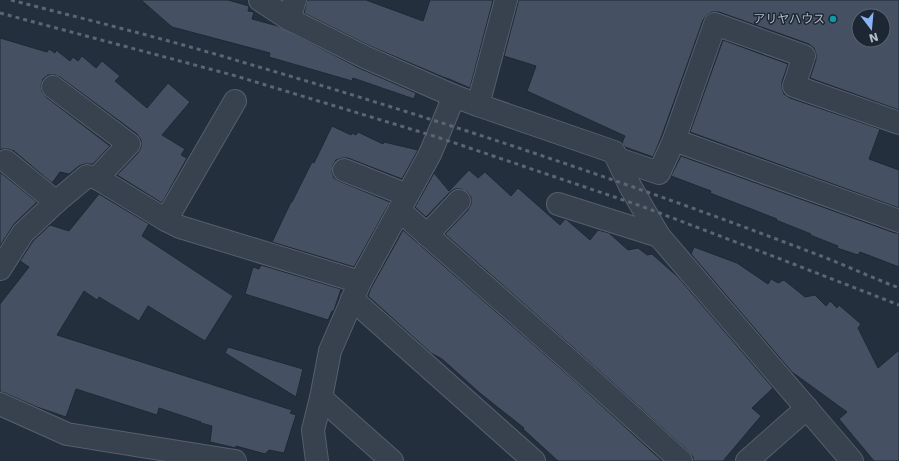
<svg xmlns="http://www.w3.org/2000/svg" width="899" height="461" viewBox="0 0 899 461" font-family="'DejaVu Sans','Noto Sans JP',sans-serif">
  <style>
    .building { fill: #455162; stroke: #1f2835; fill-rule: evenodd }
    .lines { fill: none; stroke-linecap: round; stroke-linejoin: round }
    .minor-casing { stroke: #565f6c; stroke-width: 24 }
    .minor { stroke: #38414e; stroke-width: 22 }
    .rail { stroke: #5a6575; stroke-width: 3; stroke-dasharray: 4 4; stroke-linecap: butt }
    .culture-dot { fill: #0f9aa8; stroke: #1d2633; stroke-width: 1.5 }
    .labels { text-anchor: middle; stroke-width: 3; stroke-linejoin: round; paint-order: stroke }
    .poi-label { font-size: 12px; fill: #b4bcc9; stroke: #1d2633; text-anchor: end }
  </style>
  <rect width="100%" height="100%" fill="#242f3e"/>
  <g class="building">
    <polygon points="141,0 228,0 249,6 248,11 254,12 252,19 278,26 359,68 416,93 414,99 353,78 352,81 269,57 270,53 172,27"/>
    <polygon points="307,0 366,0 423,21 430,0 493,0 470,88 449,79 443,77 370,46 304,13"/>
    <path d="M518,0h381v110l-89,-32 6,-18v-6l-2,-6 -5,-4 -90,-32h-7l-5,3 -4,5 -41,115 -9,22 -28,-10 -3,-4 3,-7 -98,-45 9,-25 -32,-10 14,-53zM859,16h24v24h-24z"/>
    <polygon points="0,38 47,52 49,49 55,53 56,50 70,61 73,57 78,61 82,56 96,68 102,61 120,76 115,81 147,108 168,83 190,102 162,135 185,149 181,155 187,158 162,203 117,175 138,153 141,147 141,140 137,134 60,77 55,75 48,75 43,79 41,86 42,92 46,97 110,146 93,164 84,164 79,166 69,174 60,172 52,183 14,151 8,149 2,149 0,150"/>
    <polygon points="723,40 788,64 782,82 782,88 784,94 790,98 880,129 869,159 899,170 899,208 690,132"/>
    <polygon points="332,126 351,135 352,133 356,135 358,132 383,144 384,142 418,150 402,179 348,158 342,158 336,160 333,165 332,172 334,178 339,181 390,202 354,267 272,242 291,202 292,202 312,162 314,163"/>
    <polygon points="681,156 895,233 899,233 899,267 860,252 858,255 837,248 838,246 810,235 811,234 776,220 777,219 710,193 711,191 671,176"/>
    <polygon points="469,170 478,178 485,172 511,196 518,188 560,225 565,219 567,220 590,240 598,230 609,233 628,250 638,248 647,255 652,254 678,277 773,388 752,408 761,416 723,461 693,461 693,457 689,452 593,365 445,234 468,210 471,204 471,197 467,192 461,189 455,189 450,192 426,217 415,207 434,173 449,191"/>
    <polygon points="0,172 37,202 14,224 0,246"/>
    <polygon points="99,194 149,224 142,236 233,296 205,341 148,306 139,321 99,297 97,300 84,291 57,335 292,410 290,413 296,415 284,453 269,450 265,454 236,446 236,448 210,442 212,426 201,423 201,422 159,408 157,415 76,389 66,417 37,407 5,393 0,392 0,304 29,267 20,261 33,241 50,225 69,231"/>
    <polygon points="403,230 577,383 662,461 558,461 523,429 524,428 481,394 442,359 431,353 368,296 371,288"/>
    <polygon points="694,247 737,263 768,284 771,279 778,283 784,280 805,297 815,295 826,306 830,301 837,308 839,305 861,324 858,328 878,368 899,350 899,461 874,461 839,419 847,412 792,372 691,254"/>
    <polygon points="261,265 341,289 334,310 334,311 332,311 328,320 245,294 253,267 259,269"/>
    <polygon points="228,347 303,369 296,397 225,353"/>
  </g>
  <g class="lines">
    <g class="minor-casing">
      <g id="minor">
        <polyline points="260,0 289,19 365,57 454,96 478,105 614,152 630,186 659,236 852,461"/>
        <polyline points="289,19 295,0"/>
        <polyline points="53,87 129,144 97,178"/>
        <polyline points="478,105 506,0"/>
        <polyline points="674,140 899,221"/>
        <polyline points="618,159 659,173 674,140 715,24 804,56 794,86 899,123"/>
        <polyline points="6,161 56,202"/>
        <polyline points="344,170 407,195"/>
        <polyline points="558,204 659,236"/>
        <polyline points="399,210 585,374 681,461"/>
        <polyline points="166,220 235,101"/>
        <polyline points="427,235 459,201"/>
        <polyline points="0,269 23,233 56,202 87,176 97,178 166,220 180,227 360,282"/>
        <polyline points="352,299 534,461"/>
        <polyline points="321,398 392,461"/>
        <polyline points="0,404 67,434 235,461"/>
        <polyline points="317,461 313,430 321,398 330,351 360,282 430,154 443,123 454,96"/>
        <polyline points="747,461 807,408"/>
      </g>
    </g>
    <use href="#minor" class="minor"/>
    <g class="rail">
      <path d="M11,0c77,20 155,39 231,62 196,57 389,121 579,194 26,10 52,22 78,32"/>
      <polyline points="0,13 236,76 437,137 641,206 783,260 899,305"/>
    </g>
  </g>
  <circle class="culture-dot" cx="833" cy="19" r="4"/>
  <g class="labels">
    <g class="poi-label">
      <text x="825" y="23">アリヤハウス</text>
    </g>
  </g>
  <g transform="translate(871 28) rotate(164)"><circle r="19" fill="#1d2633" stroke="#59626f"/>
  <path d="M0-3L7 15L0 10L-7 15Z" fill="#8ab4f8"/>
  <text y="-6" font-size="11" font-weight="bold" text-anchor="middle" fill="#b4bcc9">N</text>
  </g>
</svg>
